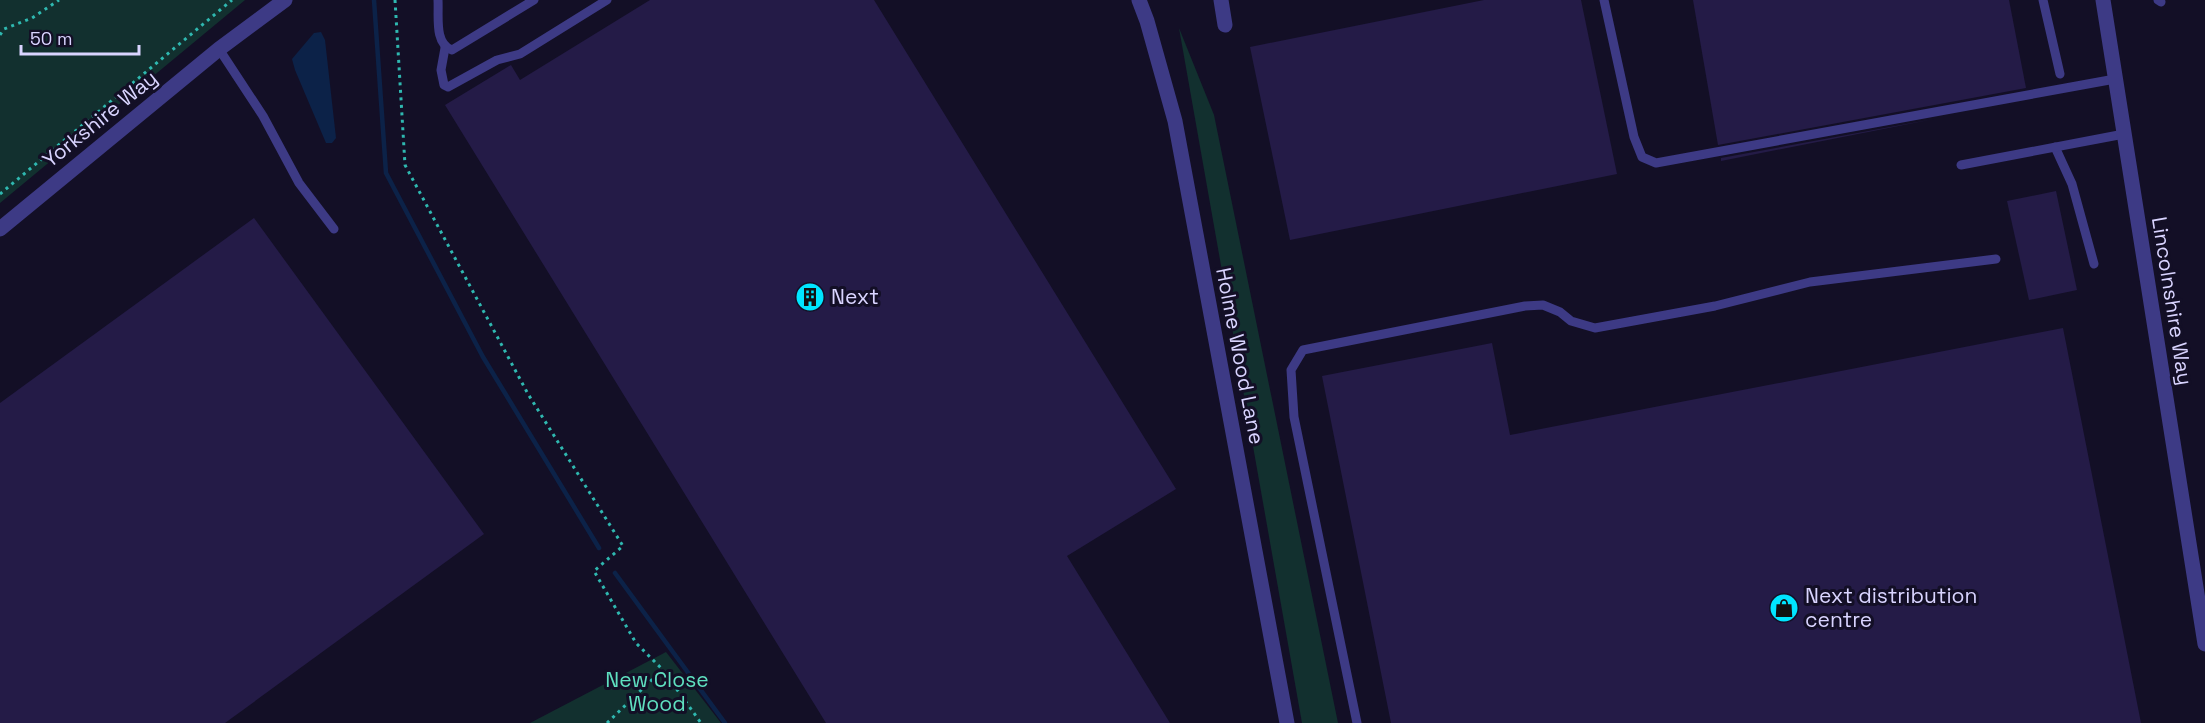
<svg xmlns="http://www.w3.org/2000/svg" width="2205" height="723" viewBox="0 0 2205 723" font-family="'Space Grotesk',sans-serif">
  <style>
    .green { fill: #12302f }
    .water { fill: #0c2248 }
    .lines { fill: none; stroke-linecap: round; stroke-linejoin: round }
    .stream { stroke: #0c2248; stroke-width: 4.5 }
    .building { fill: #241b47 }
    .path { stroke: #2fb8b0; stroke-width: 3; stroke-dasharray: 3 4.5; stroke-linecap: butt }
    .lane { stroke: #3d3a85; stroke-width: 9 }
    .street { stroke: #3d3a85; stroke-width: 15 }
    .labels { text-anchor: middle; stroke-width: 6; stroke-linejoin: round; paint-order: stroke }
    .street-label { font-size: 21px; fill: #d9d4ff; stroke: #130f26 }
    .poi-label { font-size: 21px; fill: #d9d4ff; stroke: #130f26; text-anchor: start }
    .park-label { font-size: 21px; fill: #5fe0c0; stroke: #130f26 }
  </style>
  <rect width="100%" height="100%" fill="#130f26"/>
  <g class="green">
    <polygon points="0,0 245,0 0,203"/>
    <polygon points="1179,28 1214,115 1338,723 1302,723"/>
    <polygon points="666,652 721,723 530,723"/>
  </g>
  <polygon class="water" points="321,32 325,40 336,138 332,143 326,143 295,70 292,59 314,33"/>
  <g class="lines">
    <g class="stream">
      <polyline points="374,0 386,173 483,357 599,548"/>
      <polyline points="615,573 725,723"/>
    </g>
  </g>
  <g class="building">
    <polygon points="650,0 874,0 1176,489 1067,556 1170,723 826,723 445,105 511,65 520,80"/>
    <polygon points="1484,0 1581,0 1617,174 1290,240 1250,47"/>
    <polygon points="1693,0 2009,0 2026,88 1718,145"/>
    <polygon points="1934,119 1721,161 1721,158"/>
    <polygon points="2056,191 2077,290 2029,300 2007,201"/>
    <polygon points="254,218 484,534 225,723 0,723 0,403"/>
    <polygon points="2063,328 2141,723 1391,723 1322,376 1492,343 1510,435"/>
  </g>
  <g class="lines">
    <g class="path">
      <polyline points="395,0 405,165 528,394 623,546 594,571 636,643 663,670 701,723"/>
      <polyline points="0,35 4,29 32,18 59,0"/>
      <polyline points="0,194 232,0"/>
      <polyline points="607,723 662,670"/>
    </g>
    <g class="lane">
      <path d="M438,0c1,16 -4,44 14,50l82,-50"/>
      <polyline points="1604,0 1634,137 1642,157 1656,163 2115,79"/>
      <polyline points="2043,0 2060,74"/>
      <polyline points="2158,0 2161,2"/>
      <polyline points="445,48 441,70 444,85 448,87 497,60 520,54 607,0"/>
      <polyline points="219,49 263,116 299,183 334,229"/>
      <polyline points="2055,147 2072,184 2094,264"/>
      <polyline points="1961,165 2124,134"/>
      <polyline points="1357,723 1294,417 1291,370 1303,350 1525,306 1543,305 1560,312 1571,321 1595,328 1715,306 1810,282 1996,259"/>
    </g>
    <g class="street">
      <polyline points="1139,0 1147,21 1175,121 1287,723"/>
      <polyline points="1221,0 1225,25"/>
      <polyline points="2103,0 2205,644"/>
      <polyline points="0,229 219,49 285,0"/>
    </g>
  </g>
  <defs>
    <g id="building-disc" transform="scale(1.5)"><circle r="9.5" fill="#00e5ff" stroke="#130f26"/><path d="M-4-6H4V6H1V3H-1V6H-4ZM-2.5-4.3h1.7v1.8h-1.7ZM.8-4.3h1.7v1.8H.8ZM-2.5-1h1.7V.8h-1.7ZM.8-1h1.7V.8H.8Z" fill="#111"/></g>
    <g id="shop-disc" transform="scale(1.5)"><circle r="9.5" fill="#00e5ff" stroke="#130f26"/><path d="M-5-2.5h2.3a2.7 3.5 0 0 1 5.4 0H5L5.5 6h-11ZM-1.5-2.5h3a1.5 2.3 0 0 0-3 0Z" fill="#111"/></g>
  </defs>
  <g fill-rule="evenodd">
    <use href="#building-disc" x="810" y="297"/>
    <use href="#shop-disc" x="1784" y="608"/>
  </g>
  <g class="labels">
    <g class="street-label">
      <text transform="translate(100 119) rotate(-39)" y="7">Yorkshire Way</text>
      <text transform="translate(2172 301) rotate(81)" y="7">Lincolnshire Way</text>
      <text transform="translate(1240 356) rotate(79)" y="7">Holme Wood Lane</text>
    </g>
    <g class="poi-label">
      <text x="831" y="304">Next</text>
      <text x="1805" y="603">Next distribution<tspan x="1805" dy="24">centre</tspan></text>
    </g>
    <g class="park-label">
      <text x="657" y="687">New Close<tspan x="657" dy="24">Wood</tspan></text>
    </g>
  </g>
  <path d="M21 45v9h118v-9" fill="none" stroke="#d9d4ff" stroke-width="3"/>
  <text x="30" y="45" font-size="18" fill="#d9d4ff" stroke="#130f26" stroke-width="4.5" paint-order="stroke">50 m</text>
</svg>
